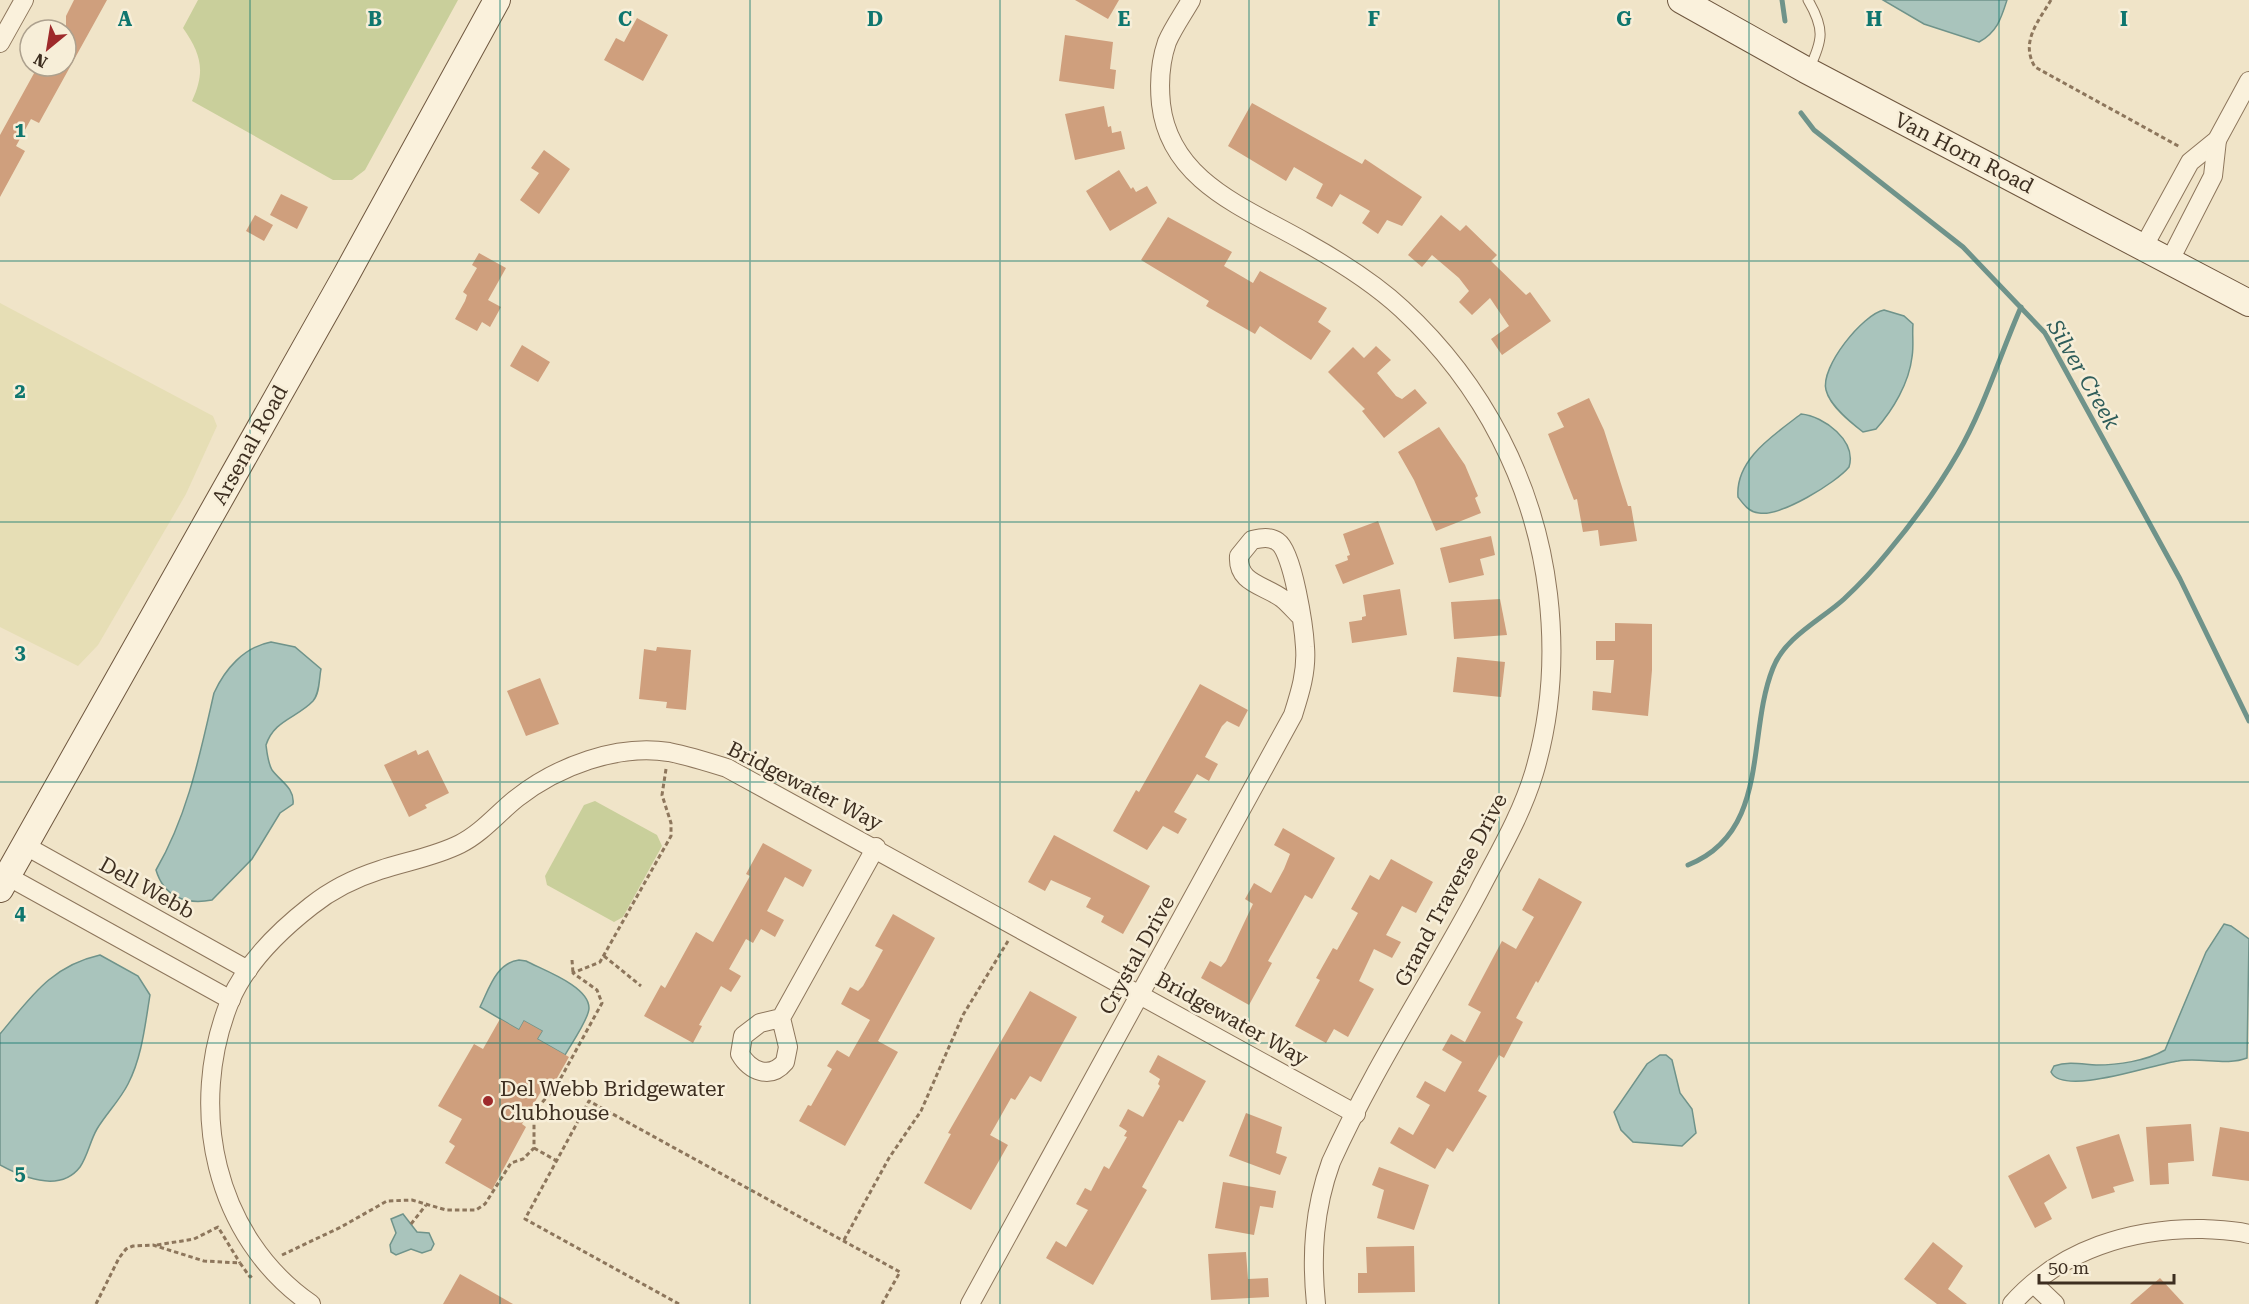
<svg xmlns="http://www.w3.org/2000/svg" width="2249" height="1304" viewBox="0 0 2249 1304" font-family="'Roboto Serif',serif">
  <style>
    .farmland { fill: #e6deb5 }
    .green { fill: #c9cf9b }
    .water { fill: #a9c4bc; stroke: #6f938a; stroke-width: 1.5 }
    .lines { fill: none; stroke-linecap: round; stroke-linejoin: round }
    .stream { stroke: #6f938a; stroke-width: 5 }
    .building { fill: #cf9f7d }
    .lane-casing { stroke: #8d765c; stroke-width: 11 }
    .street-casing { stroke: #8d765c; stroke-width: 20 }
    .secondary-casing { stroke: #6f573f; stroke-width: 28 }
    .path { stroke: #8d765c; stroke-width: 3; stroke-dasharray: 4.5 3; stroke-linecap: butt }
    .lane { stroke: #faf1dc; stroke-width: 9 }
    .street { stroke: #faf1dc; stroke-width: 18 }
    .secondary { stroke: #faf1dc; stroke-width: 26 }
    .grid { fill: none; stroke: #0f766e; stroke-width: 1.5; stroke-opacity: 0.55 }
    .poi-dot { fill: #9e2a2b; stroke: #f7eed8; stroke-width: 2 }
    .labels { text-anchor: middle; stroke-width: 5; stroke-linejoin: round; paint-order: stroke }
    .street-label { font-size: 21px; fill: #3d2e20; stroke: #f7eed8 }
    .poi-label { font-size: 21px; fill: #3d2e20; stroke: #f7eed8; text-anchor: start }
    .water-label { font-size: 22px; font-style: italic; fill: #2f5d5a; stroke: #f7eed8 }
    .grid-label { font-size: 20px; text-anchor: middle; font-weight: bold; fill: #0f766e; stroke: #f7eed8; stroke-width: 5; stroke-linejoin: round; paint-order: stroke }
  </style>
  <rect width="100%" height="100%" fill="#f0e4c8"/>
  <polygon class="farmland" points="0,303 213,416 217,426 186,494 98,645 78,666 0,627"/>
  <g class="green">
    <path d="M198,0h260l-93,170 -13,10h-19l-141,-79c14,-30 9,-47 -9,-73z"/>
    <polygon points="595,801 657,835 662,846 623,917 614,922 547,885 545,876 584,805"/>
  </g>
  <g class="water">
    <path d="M1883,0h124c-6,19 -10,32 -28,42l-55,-18z"/>
    <path d="M1884,310l20,6 9,8c-1,11 1,22 -1,33 -3,26 -19,53 -36,72l-13,3c-13,-10 -33,-26 -37,-42 -6,-23 37,-76 58,-80z"/>
    <path d="M1801,414c23,2 56,27 48,53 -13,16 -69,50 -90,46 -10,-1 -15,-8 -21,-16 -3,-38 36,-62 63,-83z"/>
    <path d="M271,642l24,5 26,22c-2,9 -1,24 -8,32 -16,17 -39,19 -47,44 1,8 2,18 6,25 8,11 23,18 21,34l-13,9 -28,46 -40,41c-26,5 -48,-3 -56,-30 32,-55 44,-116 58,-177 11,-24 30,-46 57,-51z"/>
    <path d="M2224,924l7,2 18,13 -2,119c-20,8 -47,-1 -69,3 -24,3 -115,36 -127,11l3,-6c14,-5 27,-2 42,-1 22,0 50,-4 69,-15l41,-98z"/>
    <path d="M100,955l38,21 12,19c-5,30 -8,62 -22,89 -8,16 -22,30 -31,45 -7,12 -9,26 -17,38 -20,26 -58,10 -80,-2v-131c31,-37 51,-68 100,-79z"/>
    <path d="M519,960l7,1c17,9 63,25 63,47 0,11 -18,36 -24,47l-28,-16 5,-8 -18,-10 -5,9 -39,-23c9,-18 16,-44 39,-47z"/>
    <polygon points="1660,1055 1666,1055 1672,1060 1680,1093 1692,1109 1696,1133 1682,1146 1633,1142 1621,1130 1614,1112 1647,1064"/>
    <polygon points="403,1214 417,1232 429,1233 434,1244 431,1250 422,1253 411,1249 396,1255 391,1252 390,1245 396,1233 391,1219"/>
  </g>
  <g class="lines">
    <g class="stream">
      <polyline points="1782,0 1785,21"/>
      <polyline points="1801,113 1814,130 1963,247 2045,333 2180,579 2249,721"/>
      <path d="M1688,865c83,-33 58,-130 85,-197 12,-31 48,-48 71,-69 15,-14 30,-30 43,-46 26,-31 51,-65 71,-100 26,-45 42,-98 63,-146"/>
    </g>
  </g>
  <g class="building">
    <polygon points="74,0 107,0 39,123 31,119 16,146 25,151 0,197 0,135 38,66 66,66 66,16"/>
    <polygon points="1075,0 1119,0 1108,19"/>
    <polygon points="637,18 668,35 643,81 604,60 616,38 624,42"/>
    <polygon points="1065,35 1113,42 1110,69 1116,70 1114,89 1059,81"/>
    <polygon points="1252,103 1362,164 1365,159 1422,197 1402,226 1387,220 1378,234 1362,223 1370,211 1340,194 1332,207 1316,198 1323,184 1294,167 1286,181 1228,146"/>
    <polygon points="1104,106 1108,127 1111,126 1112,133 1121,131 1125,149 1075,160 1065,114"/>
    <polygon points="544,150 570,169 539,214 520,200 539,173 531,168"/>
    <polygon points="1119,170 1131,189 1133,187 1136,192 1147,186 1157,203 1110,231 1086,191"/>
    <polygon points="281,194 308,207 297,229 270,215"/>
    <polygon points="255,215 273,225 264,241 246,231"/>
    <polygon points="1441,215 1460,231 1466,225 1497,255 1491,261 1526,295 1530,292 1551,321 1502,355 1491,339 1509,326 1490,298 1472,315 1459,302 1469,291 1459,278 1432,255 1422,267 1408,255"/>
    <polygon points="1168,217 1232,252 1224,266 1253,283 1260,271 1327,308 1318,322 1331,331 1311,360 1260,326 1255,334 1206,306 1209,301 1141,260"/>
    <polygon points="479,253 506,268 488,300 501,307 490,327 482,322 477,331 455,319 465,301 467,295 463,292 477,268 472,265"/>
    <polygon points="522,345 550,362 538,382 510,366"/>
    <polygon points="1376,346 1391,360 1377,373 1396,396 1402,399 1415,389 1427,403 1384,438 1362,411 1365,409 1328,372 1353,347 1364,358"/>
    <polygon points="1589,398 1604,430 1628,506 1631,506 1637,541 1600,546 1598,530 1583,532 1577,499 1574,500 1548,434 1564,427 1557,413"/>
    <polygon points="1439,427 1465,465 1478,496 1475,498 1481,513 1436,531 1414,480 1398,452"/>
    <polygon points="1378,521 1394,564 1343,584 1335,565 1348,560 1347,556 1350,555 1343,534"/>
    <polygon points="1491,536 1495,555 1480,559 1484,575 1449,583 1440,548"/>
    <polygon points="1400,589 1407,635 1352,643 1349,622 1362,620 1362,617 1366,616 1363,595"/>
    <polygon points="1500,599 1507,635 1454,639 1451,602"/>
    <polygon points="1615,623 1652,624 1652,670 1648,716 1592,710 1593,691 1611,693 1614,660 1596,660 1596,641 1615,641"/>
    <polygon points="657,647 691,650 686,710 666,708 667,702 639,699 644,649 656,651"/>
    <polygon points="1457,657 1505,662 1501,697 1453,692"/>
    <polygon points="540,678 559,724 526,736 507,691"/>
    <polygon points="1200,684 1248,710 1239,727 1227,721 1222,726 1205,757 1218,764 1213,773 1209,781 1197,774 1174,812 1187,819 1178,834 1163,826 1147,850 1113,831 1136,790 1139,792"/>
    <polygon points="416,750 418,755 428,750 449,793 425,805 427,808 409,817 384,765"/>
    <polygon points="1283,828 1335,858 1312,899 1305,895 1268,961 1272,963 1249,1005 1201,978 1210,961 1221,967 1226,961 1253,904 1245,899 1254,883 1271,893 1284,869 1290,854 1274,845"/>
    <polygon points="1054,835 1150,886 1123,934 1101,922 1104,916 1086,907 1091,898 1051,880 1045,891 1028,882"/>
    <polygon points="763,843 812,870 803,887 785,877 767,911 784,920 775,937 761,929 753,943 746,939 729,969 741,976 731,992 721,986 699,1025 702,1026 693,1043 644,1016 661,985 665,988 696,932 713,942 750,876 746,874"/>
    <polygon points="1391,859 1433,882 1416,913 1402,906 1386,935 1401,942 1392,958 1374,949 1359,981 1374,989 1348,1037 1334,1029 1326,1043 1295,1026 1320,980 1316,978 1333,948 1337,950 1358,913 1351,909 1370,875 1379,880"/>
    <polygon points="1539,878 1582,902 1538,983 1536,981 1516,1018 1523,1022 1504,1058 1499,1055 1478,1091 1487,1096 1453,1152 1447,1148 1435,1169 1390,1143 1399,1127 1413,1135 1430,1105 1416,1097 1425,1081 1445,1092 1462,1062 1442,1050 1451,1034 1465,1042 1481,1012 1468,1005 1502,941 1516,949 1534,917 1522,910"/>
    <polygon points="893,914 935,938 878,1041 898,1052 845,1146 799,1121 808,1105 811,1106 832,1069 827,1066 837,1050 849,1057 870,1020 841,1004 850,987 858,991 863,986 883,950 875,946"/>
    <polygon points="1030,991 1077,1017 1041,1082 1030,1076 1015,1100 1011,1098 990,1135 1008,1145 971,1210 924,1183 951,1134 948,1133"/>
    <polygon points="500,1019 519,1030 524,1021 542,1031 537,1039 569,1057 549,1092 543,1088 522,1124 526,1127 492,1190 445,1163 455,1146 449,1142 462,1119 438,1106 474,1044 483,1049"/>
    <polygon points="1158,1055 1206,1081 1183,1122 1179,1120 1142,1187 1147,1190 1093,1285 1046,1258 1056,1241 1066,1247 1088,1210 1076,1204 1085,1188 1091,1191 1104,1166 1109,1169 1127,1137 1124,1136 1127,1131 1119,1126 1128,1109 1143,1117 1160,1086 1158,1084 1160,1079 1149,1072"/>
    <polygon points="1246,1113 1282,1127 1276,1153 1287,1157 1280,1175 1229,1156"/>
    <polygon points="2191,1124 2194,1161 2168,1163 2169,1184 2150,1185 2146,1127"/>
    <polygon points="2220,1127 2249,1132 2249,1181 2212,1176"/>
    <polygon points="2119,1134 2134,1181 2113,1187 2115,1192 2092,1199 2076,1147"/>
    <polygon points="2049,1154 2067,1188 2044,1203 2052,1219 2035,1228 2008,1176"/>
    <polygon points="1379,1167 1429,1185 1414,1230 1377,1218 1384,1190 1372,1185"/>
    <polygon points="1223,1182 1276,1191 1273,1208 1260,1206 1254,1235 1215,1228"/>
    <polygon points="1933,1242 1963,1266 1948,1289 1967,1304 1937,1304 1904,1279"/>
    <polygon points="1414,1246 1415,1292 1358,1293 1358,1273 1367,1273 1366,1247"/>
    <polygon points="1246,1252 1248,1279 1268,1278 1269,1297 1211,1300 1208,1254"/>
    <polygon points="460,1274 513,1304 443,1304"/>
    <polygon points="2160,1278 2184,1304 2130,1304"/>
  </g>
  <g class="lines">
    <g class="lane-casing">
      <path id="lane" d="M1808,0c17,29 15,40 1,69"/>
    </g>
    <g class="street-casing">
      <g id="street">
        <path d="M1191,0c-8,14 -18,28 -24,42 -7,20 -8,42 -6,62 9,78 85,104 144,138 34,19 68,40 97,67 81,75 133,175 146,285 7,59 3,122 -14,179 -13,43 -36,81 -56,120 -48,90 -105,176 -147,269 -17,47 -20,92 -15,142"/>
        <polyline points="0,43 24,0"/>
        <polyline points="2144,246 2190,162 2217,140 2249,81"/>
        <polyline points="2170,260 2213,176 2217,140"/>
        <polyline points="24,845 248,970"/>
        <polyline points="7,876 231,1000"/>
        <path d="M781,1018l7,29 -3,15c-15,18 -35,9 -45,-8l3,-18 17,-13 21,-5 95,-171"/>
        <polyline points="2034,1284 2055,1304"/>
        <path d="M311,1304c-97,-67 -124,-197 -81,-303 16,-38 49,-70 81,-95 20,-16 44,-28 69,-36 27,-9 54,-13 80,-26 22,-11 38,-31 57,-46 41,-32 100,-54 152,-46 20,4 39,10 58,16l629,346"/>
        <path d="M970,1304l323,-589c7,-22 14,-44 12,-68 -1,-19 -12,-95 -27,-105 -8,-6 -17,-4 -26,-2l-13,16c-2,28 26,29 44,43 6,5 12,12 17,17"/>
        <path d="M2012,1304c49,-55 120,-76 191,-75 15,1 32,1 46,5"/>
      </g>
    </g>
    <g class="secondary-casing">
      <g id="secondary">
        <polyline points="1681,0 1806,70 2249,303"/>
        <polyline points="0,889 345,277 497,0"/>
      </g>
    </g>
    <g class="path">
      <path d="M2051,0c-13,22 -31,42 -16,67l145,80"/>
      <polyline points="604,956 641,986"/>
      <polyline points="572,960 573,973"/>
      <polyline points="534,1148 557,1161"/>
      <polyline points="411,1224 426,1205"/>
      <polyline points="844,1240 889,1158 921,1111 963,1015 1008,941"/>
      <polyline points="157,1245 194,1239 218,1227 240,1263"/>
      <polyline points="282,1255 341,1227 387,1201 412,1200 446,1210 476,1210 485,1204 511,1163 523,1159 534,1148 534,1112 557,1085 602,1003 597,990 573,973 600,962 671,836 671,823 662,795 666,769"/>
      <polyline points="96,1304 119,1258 126,1249 133,1246 153,1245 204,1261 240,1263 250,1277 254,1274"/>
      <polyline points="679,1304 525,1219 589,1101 900,1272 882,1304"/>
    </g>
    <use href="#lane" class="lane"/>
    <use href="#street" class="street"/>
    <use href="#secondary" class="secondary"/>
  </g>
  <path class="grid" d="M250,0v1304M500,0v1304M750,0v1304M1000,0v1304M1249,0v1304M1499,0v1304M1749,0v1304M1999,0v1304M0,261h2249M0,522h2249M0,782h2249M0,1043h2249"/>
  <circle class="poi-dot" cx="488" cy="1101" r="6"/>
  <g class="labels">
    <g class="street-label">
      <text transform="translate(1964 153) rotate(27)" y="7">Van Horn Road</text>
      <text transform="translate(250 445) rotate(-61)" y="7">Arsenal Road</text>
      <text transform="translate(805 786) rotate(27)" y="7">Bridgewater Way</text>
      <text transform="translate(147 888) rotate(29)" y="7">Dell Webb</text>
      <text transform="translate(1451 890) rotate(-62)" y="7">Grand Traverse Drive</text>
      <text transform="translate(1137 955) rotate(-61)" y="7">Crystal Drive</text>
      <text transform="translate(1232 1019) rotate(29)" y="7">Bridgewater Way</text>
    </g>
    <g class="poi-label">
      <text x="500" y="1096">Del Webb Bridgewater<tspan x="500" dy="24">Clubhouse</tspan></text>
    </g>
    <g class="water-label">
      <text transform="translate(2084 374) rotate(60)" y="8">Silver Creek</text>
    </g>
  </g>
  <g class="grid-label">
    <text x="125" y="26">A</text>
    <text x="375" y="26">B</text>
    <text x="625" y="26">C</text>
    <text x="875" y="26">D</text>
    <text x="1124" y="26">E</text>
    <text x="1374" y="26">F</text>
    <text x="1624" y="26">G</text>
    <text x="1874" y="26">H</text>
    <text x="2124" y="26">I</text>
    <text x="20" y="137">1</text>
    <text x="20" y="398">2</text>
    <text x="20" y="659">3</text>
    <text x="20" y="920">4</text>
    <text x="20" y="1180">5</text>
  </g>
  <g transform="translate(48 48) rotate(210)"><circle r="28" fill="#f7eed8" stroke="#ada18e" stroke-width="1.5"/>
  <path d="M0-4.5L10 22L0 15L-10 22Z" fill="#9e2a2b"/>
  <text y="-9" font-size="16" font-weight="bold" text-anchor="middle" fill="#3d2e20">N</text>
  </g>
  <path d="M2039 1274v9h135v-9" fill="none" stroke="#3d2e20" stroke-width="3"/>
  <text x="2048" y="1274" font-size="18" fill="#3d2e20" stroke="#f7eed8" stroke-width="4.5" paint-order="stroke">50 m</text>
</svg>
